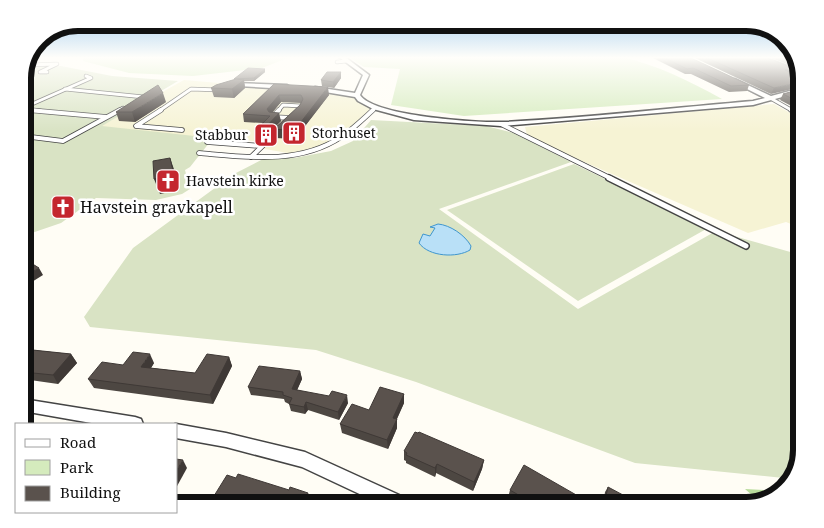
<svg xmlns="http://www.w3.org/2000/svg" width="824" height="528" viewBox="0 0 824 528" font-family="'Noto Serif',serif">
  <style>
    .farmland { fill: #f6f3d4 }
    .green { fill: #d5ebbd }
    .forest { fill: #b9dc9c }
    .cemetery { fill: #d9e3c4 }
    .water { fill: #b9e0f7; stroke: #3f96cf }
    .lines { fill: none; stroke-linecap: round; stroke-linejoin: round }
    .lane-far2-casing { stroke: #444; stroke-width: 4.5 }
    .lane-far1-casing { stroke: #444; stroke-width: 5.5 }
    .lane-casing { stroke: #444; stroke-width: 8 }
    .street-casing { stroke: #444; stroke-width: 3 }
    .lane-far2 { stroke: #fff; stroke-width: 3 }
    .lane-far1 { stroke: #fff; stroke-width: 4 }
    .lane { stroke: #fff; stroke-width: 5 }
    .street { fill: #fff; fill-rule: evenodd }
    .wall { fill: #4d4742 }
    .shaded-wall { fill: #3f3936 }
    .building { fill: #5a524d; stroke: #3f3936 }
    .labels { text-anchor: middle; stroke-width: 5; stroke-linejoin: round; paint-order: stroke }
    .far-poi-label { font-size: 14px; fill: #111; stroke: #fff; text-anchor: start }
    .poi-label { font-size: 16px; fill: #111; stroke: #fff; text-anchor: start }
    .rim { fill: none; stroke: #111; stroke-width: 6 }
  </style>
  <rect width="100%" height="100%" fill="#fffdf5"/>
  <g class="farmland">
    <polygon points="184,80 357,95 375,108 340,137 299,155 265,149 257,141 213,138 198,156 70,143"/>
    <polygon points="774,104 801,119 801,228 786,222 748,233 575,158 527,135 525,127"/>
  </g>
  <g class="green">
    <polygon points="83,57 290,57 262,68 193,76 129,73 83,61"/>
    <path d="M349,57h272c37,8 68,24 101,42l-258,17 -73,-11 9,-36 -36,-2z"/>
  </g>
  <polygon class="forest" points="745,489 782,491 774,498 760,502"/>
  <g class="cemetery">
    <polygon points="61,66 112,76 178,81 102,126 213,138 190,167 185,170 190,189 182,194 156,200 96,198 61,223 23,236 23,74 25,68"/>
    <polygon points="371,120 486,126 514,133 571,162 439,209 578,309 716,231 801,255 801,450 793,479 635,463 416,382 316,350 90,327 84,317 133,248 234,174 265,158 294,158 331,151 353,141"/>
    <polygon points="574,164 708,228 578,301 447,210"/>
  </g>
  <path class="water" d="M438,224c12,1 27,11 33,22l-1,4c-13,8 -41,7 -51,-7l4,-9 7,2 5,-8 -5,-1z"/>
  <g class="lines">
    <g class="lane-far2-casing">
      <g id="lane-far2">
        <polyline points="337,62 346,61"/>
        <polyline points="27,65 57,64 40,72 47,72"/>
        <polyline points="65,89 144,97 140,98"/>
        <polyline points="772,99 793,111"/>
        <polyline points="23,108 91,78 86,76"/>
        <polyline points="23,109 41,111"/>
        <polyline points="118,111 123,108"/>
        <polyline points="159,111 191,89 219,90"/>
        <polyline points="278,111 283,105 301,106 298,109"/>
        <polyline points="372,111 375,108"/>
      </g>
    </g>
    <g class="lane-far1-casing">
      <g id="lane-far1">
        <polyline points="28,110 106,117"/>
        <polyline points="161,110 136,126 182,130"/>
        <polyline points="279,110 272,117 290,118"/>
        <polyline points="791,110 797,113"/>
        <polyline points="501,124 612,179"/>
        <polyline points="23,136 63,141 120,110"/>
        <polyline points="207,142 261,146"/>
        <path d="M199,153c47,4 100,12 142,-16 12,-8 22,-18 32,-27"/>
        <polyline points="251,157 278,131"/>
      </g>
    </g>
    <g class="lane-casing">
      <polyline id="lane" points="609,178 746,246"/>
    </g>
    <g class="street-casing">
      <g id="street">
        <path d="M339,57h6l24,18 -9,20c13,21 117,28 143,27 83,-4 167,-14 250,-21l12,-3 -32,-16 -1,-1 3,-2 36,17 30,-8v4l-48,13 -252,21 -87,-6 -41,-11 -15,-8 -3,-4 -42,-7v-2l2,-1 40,6 8,-18z"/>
        <polygon points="755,57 763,57 800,71 801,76"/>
        <polygon points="236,83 287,85 290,87 287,89 238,86 236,85"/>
        <polygon points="23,399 135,417 141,419 143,424 97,424 23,411"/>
        <polygon points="175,424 176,424 226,433 305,452 408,499 411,505 383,505 302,467 226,447 176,438"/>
      </g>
    </g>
    <use href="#lane-far2" class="lane-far2"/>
    <use href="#lane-far1" class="lane-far1"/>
    <use href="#lane" class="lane"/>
    <use href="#street" class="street"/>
  </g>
  <g class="wall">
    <polygon points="651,57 765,57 795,69 793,73 771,94 695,58 687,57 749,85 747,91 729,92 691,74 685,74"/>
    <polygon points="768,57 791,57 798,68"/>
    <polygon points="265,69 265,72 254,81 244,81 245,88 234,98 214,97 211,88 234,80 234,79"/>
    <polygon points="341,72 341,78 334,88 322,86 321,80"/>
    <polygon points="274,84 329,95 295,139 275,138 274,129 300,105 301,103 281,102 272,113 281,121 265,137 259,137 258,128 263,123 244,122 243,114"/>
    <polygon points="801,89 801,110 799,110 780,100 783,94"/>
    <polygon points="166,102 135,122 119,121 116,112"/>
    <polygon points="23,349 71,354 77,363 58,384 23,379"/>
    <polygon points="229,357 232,366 213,404 94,388 88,379 123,365 154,363 151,368 195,373"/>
    <polygon points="300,371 302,379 297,390 348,403 339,420 308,410 305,414 291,411 289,404 285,402 284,399 251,395 248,387"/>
    <polygon points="404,394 404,403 397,419 397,428 388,449 342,433 340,424 369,410"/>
    <polygon points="404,451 484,460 482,469 473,491 436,473 435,477 406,463 406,461 404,460"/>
    <polygon points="608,487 621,506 604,506 603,505 605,492"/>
    <polygon points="510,490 583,506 520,506 508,498"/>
  </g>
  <g class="shaded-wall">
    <polygon points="265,69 265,72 254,81 254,78"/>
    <polygon points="341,72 341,78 334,88 333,82"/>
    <polygon points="244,80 245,88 234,98 232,89"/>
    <polygon points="801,82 801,87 771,94 774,88"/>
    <polygon points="328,87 329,95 295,139 294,131"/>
    <polygon points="163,93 166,102 135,122 132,112"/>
    <polygon points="279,95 281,102 269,116 267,109"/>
    <polygon points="279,113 281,121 265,137 264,129"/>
    <polygon points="170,158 175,172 178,190 160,194 154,179"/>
    <polygon points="39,268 43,275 27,285 28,287 23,290 23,277"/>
    <polygon points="71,354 77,363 58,384 53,375"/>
    <polygon points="150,354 154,363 146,376 141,367"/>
    <polygon points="229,357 232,366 213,404 210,395"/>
    <polygon points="300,371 302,379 294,397 292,389"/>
    <polygon points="404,394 404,403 393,427 393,418"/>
    <polygon points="347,395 348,403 339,420 338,412"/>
    <polygon points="306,402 308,410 305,414 304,407"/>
    <polygon points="397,419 397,428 388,449 387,440"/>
    <polygon points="183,460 187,468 176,488 176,471"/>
    <polygon points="484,460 482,469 473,491 474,482"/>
    <polygon points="437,464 436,473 435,477 435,468"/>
    <polygon points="308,493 310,501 308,506 302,506"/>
  </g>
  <g class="building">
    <polygon points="663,57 687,57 691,58 749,85 731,86 693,68 687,69"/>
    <polygon points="705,57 765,57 795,69 785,70 801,77 801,82 774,88"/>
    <polygon points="784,57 791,57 793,60"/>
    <polygon points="248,68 265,69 254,78 234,79"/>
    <polygon points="327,72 341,72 333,82 321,80"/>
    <polygon points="236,79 244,80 232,89 211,88 216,85"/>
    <polygon points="274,84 328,87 294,131 274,129 300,105 303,99 301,95 279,95 267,109 269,112 279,113 264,129 258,128 270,116 243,114"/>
    <polygon points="158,85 163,93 132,112 116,112"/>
    <polygon points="801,89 801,103 783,94"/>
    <polygon points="170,158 174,175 154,179 153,161"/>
    <polygon points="23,258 39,268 23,277"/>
    <polygon points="23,349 71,354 53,375 23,372"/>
    <polygon points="133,352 150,354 141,367 195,373 207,354 229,357 210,395 88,379 102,362 123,365"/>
    <polygon points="259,366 300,371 292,389 329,396 332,391 347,395 338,412 306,402 304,407 289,404 292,398 283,395 283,392 248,387"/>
    <polygon points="380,387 404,394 393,418 397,419 387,440 340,424 352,404 369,410"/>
    <polygon points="415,432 418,433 419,432 484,460 474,482 437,464 435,468 406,455 407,453 404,451"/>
    <polygon points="176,459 183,460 176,471"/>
    <polygon points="524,465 585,500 583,506 524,506 527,500 510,490"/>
    <polygon points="238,474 289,490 290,487 308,493 302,506 214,506 209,504 227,475 236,478"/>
    <polygon points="608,487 623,495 621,506 616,506 605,500"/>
  </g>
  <linearGradient id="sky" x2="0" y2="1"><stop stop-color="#95c6ee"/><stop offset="0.44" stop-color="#fffefa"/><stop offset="1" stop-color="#fffefa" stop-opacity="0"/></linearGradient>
  <rect width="824" height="131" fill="url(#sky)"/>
  <defs>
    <g id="building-square" transform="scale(1.25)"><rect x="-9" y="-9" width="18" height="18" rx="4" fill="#c4262e" stroke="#fff"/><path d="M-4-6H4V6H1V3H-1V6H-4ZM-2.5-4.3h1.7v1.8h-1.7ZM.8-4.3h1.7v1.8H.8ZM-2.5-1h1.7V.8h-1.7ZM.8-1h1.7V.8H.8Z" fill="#fff"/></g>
    <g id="church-square" transform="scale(1.25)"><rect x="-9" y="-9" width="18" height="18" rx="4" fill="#c4262e" stroke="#fff"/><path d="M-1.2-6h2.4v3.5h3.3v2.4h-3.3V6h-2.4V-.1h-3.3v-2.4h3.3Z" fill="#fff"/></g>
  </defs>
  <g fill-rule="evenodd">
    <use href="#building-square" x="294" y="133"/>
    <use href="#building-square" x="266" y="135"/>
    <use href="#church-square" x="168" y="181"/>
    <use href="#church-square" x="63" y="207"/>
  </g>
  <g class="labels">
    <g class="far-poi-label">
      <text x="312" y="138">Storhuset</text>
      <text x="248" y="140" text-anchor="end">Stabbur</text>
      <text x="186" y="186">Havstein kirke</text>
    </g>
    <g class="poi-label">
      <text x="80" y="213">Havstein gravkapell</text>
    </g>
  </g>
  <path d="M0 0H824V528H0ZM78 31H746A47 47 0 0 1 793 78V450A47 47 0 0 1 746 497H78A47 47 0 0 1 31 450V78A47 47 0 0 1 78 31Z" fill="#fff" fill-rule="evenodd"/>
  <path class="rim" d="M78 31H746A47 47 0 0 1 793 78V450A47 47 0 0 1 746 497H78A47 47 0 0 1 31 450V78A47 47 0 0 1 78 31Z"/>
  <rect x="15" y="423" width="162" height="90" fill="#ffffff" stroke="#a0a0a0"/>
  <rect x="25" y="439" width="25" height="8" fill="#ffffff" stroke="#a0a0a0"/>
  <text x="60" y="448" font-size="15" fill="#111111">Road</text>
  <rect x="25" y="460" width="25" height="15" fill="#d5ebbd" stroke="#a0a0a0"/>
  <text x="60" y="473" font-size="15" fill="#111111">Park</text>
  <rect x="25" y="486" width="25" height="15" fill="#5a524d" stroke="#a0a0a0"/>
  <text x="60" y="498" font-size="15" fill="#111111">Building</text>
</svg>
